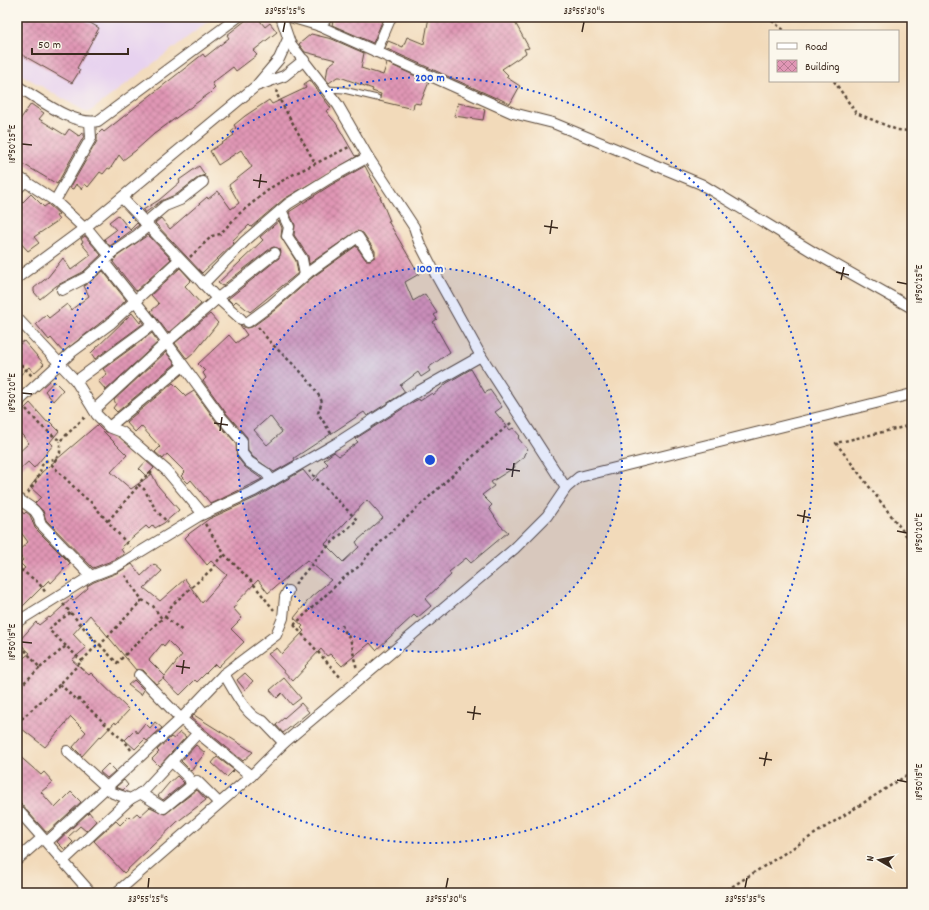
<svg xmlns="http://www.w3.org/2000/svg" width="929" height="910" viewBox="0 0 929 910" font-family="Dekko,sans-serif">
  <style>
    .built { fill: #e7d2ef }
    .building { fill: url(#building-cross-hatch); fill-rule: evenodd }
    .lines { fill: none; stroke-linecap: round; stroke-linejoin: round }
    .service-casing { stroke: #564435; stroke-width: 7 }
    .minor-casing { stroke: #564435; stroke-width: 12 }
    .path { stroke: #564435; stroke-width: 2.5; stroke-dasharray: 3 3; stroke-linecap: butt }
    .service { stroke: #fff; stroke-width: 5 }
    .minor { stroke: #fff; stroke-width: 10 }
    .ticks { fill: none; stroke: #3b2a1e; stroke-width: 1.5 }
    .ring { fill: none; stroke: #1d4ed8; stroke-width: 2; stroke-dasharray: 2 4 }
    .centre { fill: #1d4ed8; stroke: #fbf7ec; stroke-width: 2 }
    .ring-label { font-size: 12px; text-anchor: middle; font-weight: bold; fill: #1d4ed8; stroke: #fbf7ec; stroke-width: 4; stroke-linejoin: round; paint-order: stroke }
    .neatline { fill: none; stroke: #3b2a1e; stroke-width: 1.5 }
    .ticks-label { font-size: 10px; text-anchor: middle; fill: #3b2a1e }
  </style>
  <defs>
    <pattern id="building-cross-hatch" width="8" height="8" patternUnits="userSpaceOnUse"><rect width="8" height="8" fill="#e096b5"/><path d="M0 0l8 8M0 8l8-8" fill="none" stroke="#b77b93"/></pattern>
  </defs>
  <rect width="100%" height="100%" fill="#fbf7ec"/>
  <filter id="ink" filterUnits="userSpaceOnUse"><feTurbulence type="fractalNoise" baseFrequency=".025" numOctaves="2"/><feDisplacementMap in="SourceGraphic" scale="8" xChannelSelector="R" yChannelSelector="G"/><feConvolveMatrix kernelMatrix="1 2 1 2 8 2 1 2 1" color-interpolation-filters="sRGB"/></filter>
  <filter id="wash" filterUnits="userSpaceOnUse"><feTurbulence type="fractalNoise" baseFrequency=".012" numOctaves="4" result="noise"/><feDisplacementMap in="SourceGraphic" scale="16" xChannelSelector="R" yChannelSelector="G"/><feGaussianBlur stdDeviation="0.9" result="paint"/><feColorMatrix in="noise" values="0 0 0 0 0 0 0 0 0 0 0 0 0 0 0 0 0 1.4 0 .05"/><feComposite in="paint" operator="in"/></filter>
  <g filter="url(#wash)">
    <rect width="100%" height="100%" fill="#f2daba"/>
    <polygon class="built" points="17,17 214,17 88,113 17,72"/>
    <g id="blocks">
      <g class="building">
        <polygon points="19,17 80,17 99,28 77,68 80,70 72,83 17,52 17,21"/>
        <polygon points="250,17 257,17 265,27 270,23 277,32 253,51 257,55 236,71 233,67 212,83 215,88 210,93 154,134 135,151 123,160 119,155 110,169 108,168 103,174 100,172 88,187 85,184 82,189 76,184 73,189 70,188 97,141 97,135 102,130 104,132 203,54 205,57 229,38 227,35"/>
        <polygon points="334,17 384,17 373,43 332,25"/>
        <polygon points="429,17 470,17 475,21 478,17 512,17 529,48 524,49 526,53 502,69 508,75 506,77 520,86 510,104 496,97 496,98 385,48 388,41 403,47 407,37 424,44"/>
        <polygon points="311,34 332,39 364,53 361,68 383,75 387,63 429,82 420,104 414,103 413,109 379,101 381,94 372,91 373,89 340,77 337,77 329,83 326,79 328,66 336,60 305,52 299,44"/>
        <polygon points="310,80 331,108 326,111 336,123 355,156 359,155 284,199 251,227 249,225 232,241 234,243 202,273 155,223 161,218 170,229 207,197 208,199 218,191 231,209 239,203 229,185 252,167 241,150 218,165 210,151 234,135 231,132 236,128 234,125 245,116 269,100 272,104 306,88 304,84"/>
        <polygon points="458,103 485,109 483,120 454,116"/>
        <polygon points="31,104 44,113 39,119 65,135 69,129 79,136 83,132 84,133 84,136 57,184 23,164 17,158 17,148 22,141 17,138 17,124"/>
        <polygon points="199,166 205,175 199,177 177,194 161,201 145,213 143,210 159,200 180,182 179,180"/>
        <path d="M365,166l16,31h-1l10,24h-2l31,53 -14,8 8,19 12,-7 12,19 -3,2 3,4 -4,3 17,30 -22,16 2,3 -9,6 -3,-5 -16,12 -2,1 5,7 -38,24 -3,-4 -70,46 1,2 -21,12 -21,-15 -5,-6 -1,-14 -21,-24 -23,-32 3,-3 -3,-5 2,-2 -7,-7 31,-29 7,8 11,-8 -7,-10 6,3 6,-1 23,-17 38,-33 43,-31 10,14h4l5,-3v-6l-12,-18 -6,-2 -48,33 -1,-8 -14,-21 1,-10 -6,-13 42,-27zM270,416l12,16 -15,13 -13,-15z"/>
        <polygon points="31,194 44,207 48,204 59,214 56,216 59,220 34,237 39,243 28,251 17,239 17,208"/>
        <polygon points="118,215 130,230 137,223 139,225 110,246 104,239 116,230 109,222"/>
        <polygon points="279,221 282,228 281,237 296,261 298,273 250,312 236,301 233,304 228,299 279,258 281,252 280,249 274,247 271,248 222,286 218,283 263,240 260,237"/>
        <polygon points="148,235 171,259 136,291 113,262 116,257"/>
        <polygon points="85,236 101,255 83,272 56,286 40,299 34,292 34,288 48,277 63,258 71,270 91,255 81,243 83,242 81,239"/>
        <polygon points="180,268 191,280 185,286 201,304 168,333 151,311 159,304 151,295"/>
        <polygon points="103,271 126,300 109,316 63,352 51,338 49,340 36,324 46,315 49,318 67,304 71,310 89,296 84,286"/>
        <polygon points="132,313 140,323 142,320 144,323 95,359 91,353"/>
        <polygon points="210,314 218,323 194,353 187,359 175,343"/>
        <polygon points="152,333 158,342 106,390 98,381 107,374 103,369"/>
        <polygon points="24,341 44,364 34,373 29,367 17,378 17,346"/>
        <polygon points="166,352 175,364 117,412 113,408 116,404 114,400"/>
        <path d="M471,369l14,24 5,-3 12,17 -7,5 15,18 3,-2 7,8 -2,2 10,12 -4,4 1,2 -11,9 1,2 -24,15 3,4 -12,9 10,10 -3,3 11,17 8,7 -37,31 -5,-5 -17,14 2,3 -26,24 6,7 -14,12 -3,-3 -38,35 -6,-7 -28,23 -12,-12 -3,2 -6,-7 -16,17 1,1 -13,14 -25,-27 9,-6 5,6 22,-23 -3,-3 2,-2 -9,-8 17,-21 20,-17 -24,-20 -39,33 -10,-13 -22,23 1,2 -4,3 9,10 -11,11 13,13 -26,25 -3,-3 -18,18 -2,-2 -15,15 -17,-16 2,-2 -9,7 -13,-14h-7l-46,-55 -17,19 13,14 -14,12 17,15 2,-2 38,37 -13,14 -1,-2 -14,15 -1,-1 -18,20 -9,-9 13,-15 -15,-15 -26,30 -28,-22v-62l13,-10 -12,-11 18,-20 3,3 10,-8 1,1 21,-19 2,2 15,-13 -1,-2 7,-4 25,-10 13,-8 9,12 13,-12 8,7 -18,17 16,13 25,-22 17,24 25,-28 -16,-14 -4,4 -22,-27 5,-5 19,-14 48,-22 46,-27 9,11 16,-17 -4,-4 6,-5 4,-3 5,4 19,-14 -3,-3 58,-37 6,-3 1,2 12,-8 1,2 14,-12zM367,500l16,18 -27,24 3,5 -16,15 -18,-18zM168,641l14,14 -17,21 -16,-16 13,-16 2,2z"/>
        <polygon points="54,381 63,390 53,401 45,391"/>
        <polygon points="173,383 186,396 194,391 216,421 236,443 237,457 245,467 262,479 211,504 191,480 188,483 181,476 185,472 167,454 163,459 155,452 160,447 141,426 135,432 126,422"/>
        <polygon points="30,403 47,422 49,421 59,431 50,442 53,445 34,468 28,462 17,472 17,454 29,443 17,429 17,416"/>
        <polygon points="97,425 127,455 111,472 131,489 152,474 158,486 179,510 164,523 155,528 153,525 149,529 146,526 122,546 123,548 121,549 124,554 114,560 93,568 46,520 43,511 35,503 41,497 30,487 42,472"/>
        <polygon points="146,461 154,468 146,476 139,469"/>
        <polygon points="17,506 24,514 26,512 30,515 35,528 70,563 51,583 49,580 17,612 17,575 25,568 20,563 23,560 17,552 28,542 17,527"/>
        <polygon points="245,673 253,681 245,690 237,680"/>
        <polygon points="284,678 301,698 292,705 282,693 277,698 270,690"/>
        <polygon points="134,680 144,690 141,695 128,685"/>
        <polygon points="301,703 309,712 283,733 276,725"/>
        <polygon points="194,715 253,752 243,761 191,718"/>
        <polygon points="155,722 162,728 147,741 145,739 135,749 125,740 135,730 137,733 145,723 150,728"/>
        <polygon points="180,732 186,737 159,766 152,759 159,752 157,750 171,737 174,739"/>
        <polygon points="196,745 205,753 191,771 181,761"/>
        <polygon points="17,754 41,775 44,772 53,782 41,792 55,808 71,792 81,802 48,832 46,832 20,803 21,802 17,796"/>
        <polygon points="217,757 234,770 227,777 212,763"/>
        <polygon points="108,764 115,771 107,778 100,772"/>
        <polygon points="177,776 184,783 163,800 158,796 169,783"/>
        <polygon points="124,780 128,785 123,790 116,787"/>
        <polygon points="197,790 206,800 177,822 124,873 94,841 116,821 120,825 129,816 131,818 137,813 140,816 150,807 165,814"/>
        <polygon points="89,812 96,821 86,831 80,826 68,837 73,842 65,850 57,842"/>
      </g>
    </g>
  </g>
  <g filter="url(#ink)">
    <use href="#blocks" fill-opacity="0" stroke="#564435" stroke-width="1"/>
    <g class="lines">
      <g class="service-casing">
        <polyline id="service" points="327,89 344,90 377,98"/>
      </g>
      <g class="minor-casing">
        <g id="minor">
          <polyline points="281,17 290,43 338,105 368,157 414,227 419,242 436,275 481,356 566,488"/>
          <polyline points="290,17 317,25 513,113 553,123 701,184 813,252 912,308"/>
          <polyline points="319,26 328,17"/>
          <polyline points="376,52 391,17"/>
          <polyline points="257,85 279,59 288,39"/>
          <path d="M17,86c23,13 55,40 81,35l140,-104"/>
          <polyline points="17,176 55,201 84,228"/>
          <polyline points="17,189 26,181"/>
          <polyline points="122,198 213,294 241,319"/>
          <polyline points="55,201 91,138 90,122"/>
          <polyline points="281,210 289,227 287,236 302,259 305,275"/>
          <polyline points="145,223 165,206 180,200 203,182"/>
          <polyline points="108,255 136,236 148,226"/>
          <polyline points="104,262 151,321 221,417 242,441 242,453 249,462 266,473 272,481"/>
          <polyline points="17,278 86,227 256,86 284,76 304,60"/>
          <polyline points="203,284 245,241 288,204 328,179 368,157"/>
          <polyline points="62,290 87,277 110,256 86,227"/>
          <polyline points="17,318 76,381 97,415 109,427 122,432 166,470 203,514"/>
          <polyline points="248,322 271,305 309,272 355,239 358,237 369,254"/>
          <polyline points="76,381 152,325"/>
          <polyline points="17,406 21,399 72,352 110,324 179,260"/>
          <polyline points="94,410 166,343 218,298 275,253"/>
          <polyline points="109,427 183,366"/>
          <path d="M17,498c10,8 22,11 23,25l51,53"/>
          <polyline points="17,622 91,576 117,566 199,516 254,491 337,443 410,396 481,356"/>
          <path d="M224,674c8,12 22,44 39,47l21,22"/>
          <polyline points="139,675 181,719 251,776"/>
          <polyline points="67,751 113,793 130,799 143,792 198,733"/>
          <polyline points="172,762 189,778 191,785"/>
          <polyline points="140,793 164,808 197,781 219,803"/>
          <polyline points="17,809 91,893"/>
          <polyline points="47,842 181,719 224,674 276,635 283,618 285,597 288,591"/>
          <polyline points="17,860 42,838"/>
          <polyline points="63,861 130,799"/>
          <polyline points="116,893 251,776 284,743 514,549 547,516 566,488 579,477 912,394"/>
        </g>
      </g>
      <g class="path">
        <polyline points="767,17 785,31"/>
        <polyline points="834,81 856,113 897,130 912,131"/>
        <polyline points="277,90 276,93 315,163"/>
        <polyline points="190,257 212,236 220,234 240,213 272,187 292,175 351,146"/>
        <path d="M258,327c5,6 10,13 16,19 18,18 37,32 48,56l-4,11 14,22"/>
        <polyline points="17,360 32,376"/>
        <polyline points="26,409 40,425 60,441 86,416"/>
        <polyline points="912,425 836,443 912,543"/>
        <polyline points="56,459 52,465 85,498 89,500 130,547"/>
        <polyline points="152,472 143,478 139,485 144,489 156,510 168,523"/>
        <path d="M28,493c3,-5 8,-11 10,-16 5,-12 2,-17 18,-18l4,-6v-12"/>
        <polyline points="108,521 139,485"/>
        <polyline points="205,524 225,555 251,581 274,610"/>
        <polyline points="17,565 21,570 38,582 46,593"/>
        <polyline points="295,584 323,551 357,520 309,471"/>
        <polyline points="142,600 153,606 162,619"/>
        <polyline points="63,604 98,644"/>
        <polyline points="165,617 184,632"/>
        <polyline points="294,625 347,575 361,565 368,555 389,534 483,447 512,422"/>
        <polyline points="294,625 342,679"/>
        <path d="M342,625c2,7 7,10 9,17 3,9 2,17 6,26"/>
        <polyline points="17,641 40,668 17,689"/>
        <polyline points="100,645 117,663 158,622 165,617 172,605 212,569 219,559 225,555"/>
        <polyline points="66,646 49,630 53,625 70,613"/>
        <polyline points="40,668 66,646 82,661"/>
        <polyline points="60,684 76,700 79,699 117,735 124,740 131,750"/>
        <polyline points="17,723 58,686 98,644 100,645 142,600 124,574"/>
        <polyline points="722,893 912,772"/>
      </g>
      <use href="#service" class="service"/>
      <use href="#minor" class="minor"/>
    </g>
  </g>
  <path class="ticks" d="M283,32l2,-10M582,32l2,-10M22,144l10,1M253,180l14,2M259,188l2,-14M544,226l14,2M550,234l2,-14M836,272l13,3M841,280l3,-13M897,282l10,2M22,393l10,1M214,423l14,2M220,431l2,-14M506,469l14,2M512,477l2,-14M797,515l14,3M803,523l2,-13M897,531l10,2M22,642l10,1M176,666l14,2M182,674l2,-14M467,712l14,2M473,720l2,-14M759,758l13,2M764,766l3,-14M897,780l10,2M148,888l1,-10M446,888l2,-10M745,888l2,-10"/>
  <circle cx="430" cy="460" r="192" fill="#1d4ed8" fill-opacity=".12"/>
  <g class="ring">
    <circle cx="430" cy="460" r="192"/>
    <circle cx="430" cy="460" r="383"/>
  </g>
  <circle cx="430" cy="460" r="6" class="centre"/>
  <g class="ring-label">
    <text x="430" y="81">200 m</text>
    <text x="430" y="272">100 m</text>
  </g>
  <rect width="929" height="910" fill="none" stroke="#fbf7ec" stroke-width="44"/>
  <rect x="769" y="30" width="130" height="52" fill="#fbf7ec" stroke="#aea59a"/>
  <rect x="777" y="43" width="20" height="6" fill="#ffffff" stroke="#aea59a"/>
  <text x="805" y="50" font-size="12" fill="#3b2a1e">Road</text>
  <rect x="777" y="60" width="20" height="12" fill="url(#building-cross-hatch)" stroke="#aea59a"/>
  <text x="805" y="70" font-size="12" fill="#3b2a1e">Building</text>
  <g transform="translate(879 860) rotate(279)" stroke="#fbf7ec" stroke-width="3" paint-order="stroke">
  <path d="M0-3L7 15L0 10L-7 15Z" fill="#3b2a1e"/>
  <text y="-6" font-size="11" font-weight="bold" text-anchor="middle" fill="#3b2a1e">N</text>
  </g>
  <path d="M32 48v6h96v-6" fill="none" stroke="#3b2a1e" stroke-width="2"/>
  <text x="38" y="48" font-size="12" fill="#3b2a1e" stroke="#fbf7ec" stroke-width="3" paint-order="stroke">50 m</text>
  <rect x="22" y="22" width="885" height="866" class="neatline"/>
  <g class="ticks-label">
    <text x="285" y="14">33°55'25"S</text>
    <text x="584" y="14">33°55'30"S</text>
    <text transform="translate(11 144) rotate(-90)" y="4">18°50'25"E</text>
    <text transform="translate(918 284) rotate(-90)" y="4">18°50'25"E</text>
    <text transform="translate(11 393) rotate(-90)" y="4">18°50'20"E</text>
    <text transform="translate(918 533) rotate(-90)" y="4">18°50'20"E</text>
    <text transform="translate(11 642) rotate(-90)" y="4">18°50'15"E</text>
    <text transform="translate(918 782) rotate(-90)" y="4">18°50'15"E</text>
    <text x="148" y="902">33°55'25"S</text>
    <text x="446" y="902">33°55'30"S</text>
    <text x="745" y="902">33°55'35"S</text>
  </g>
</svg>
